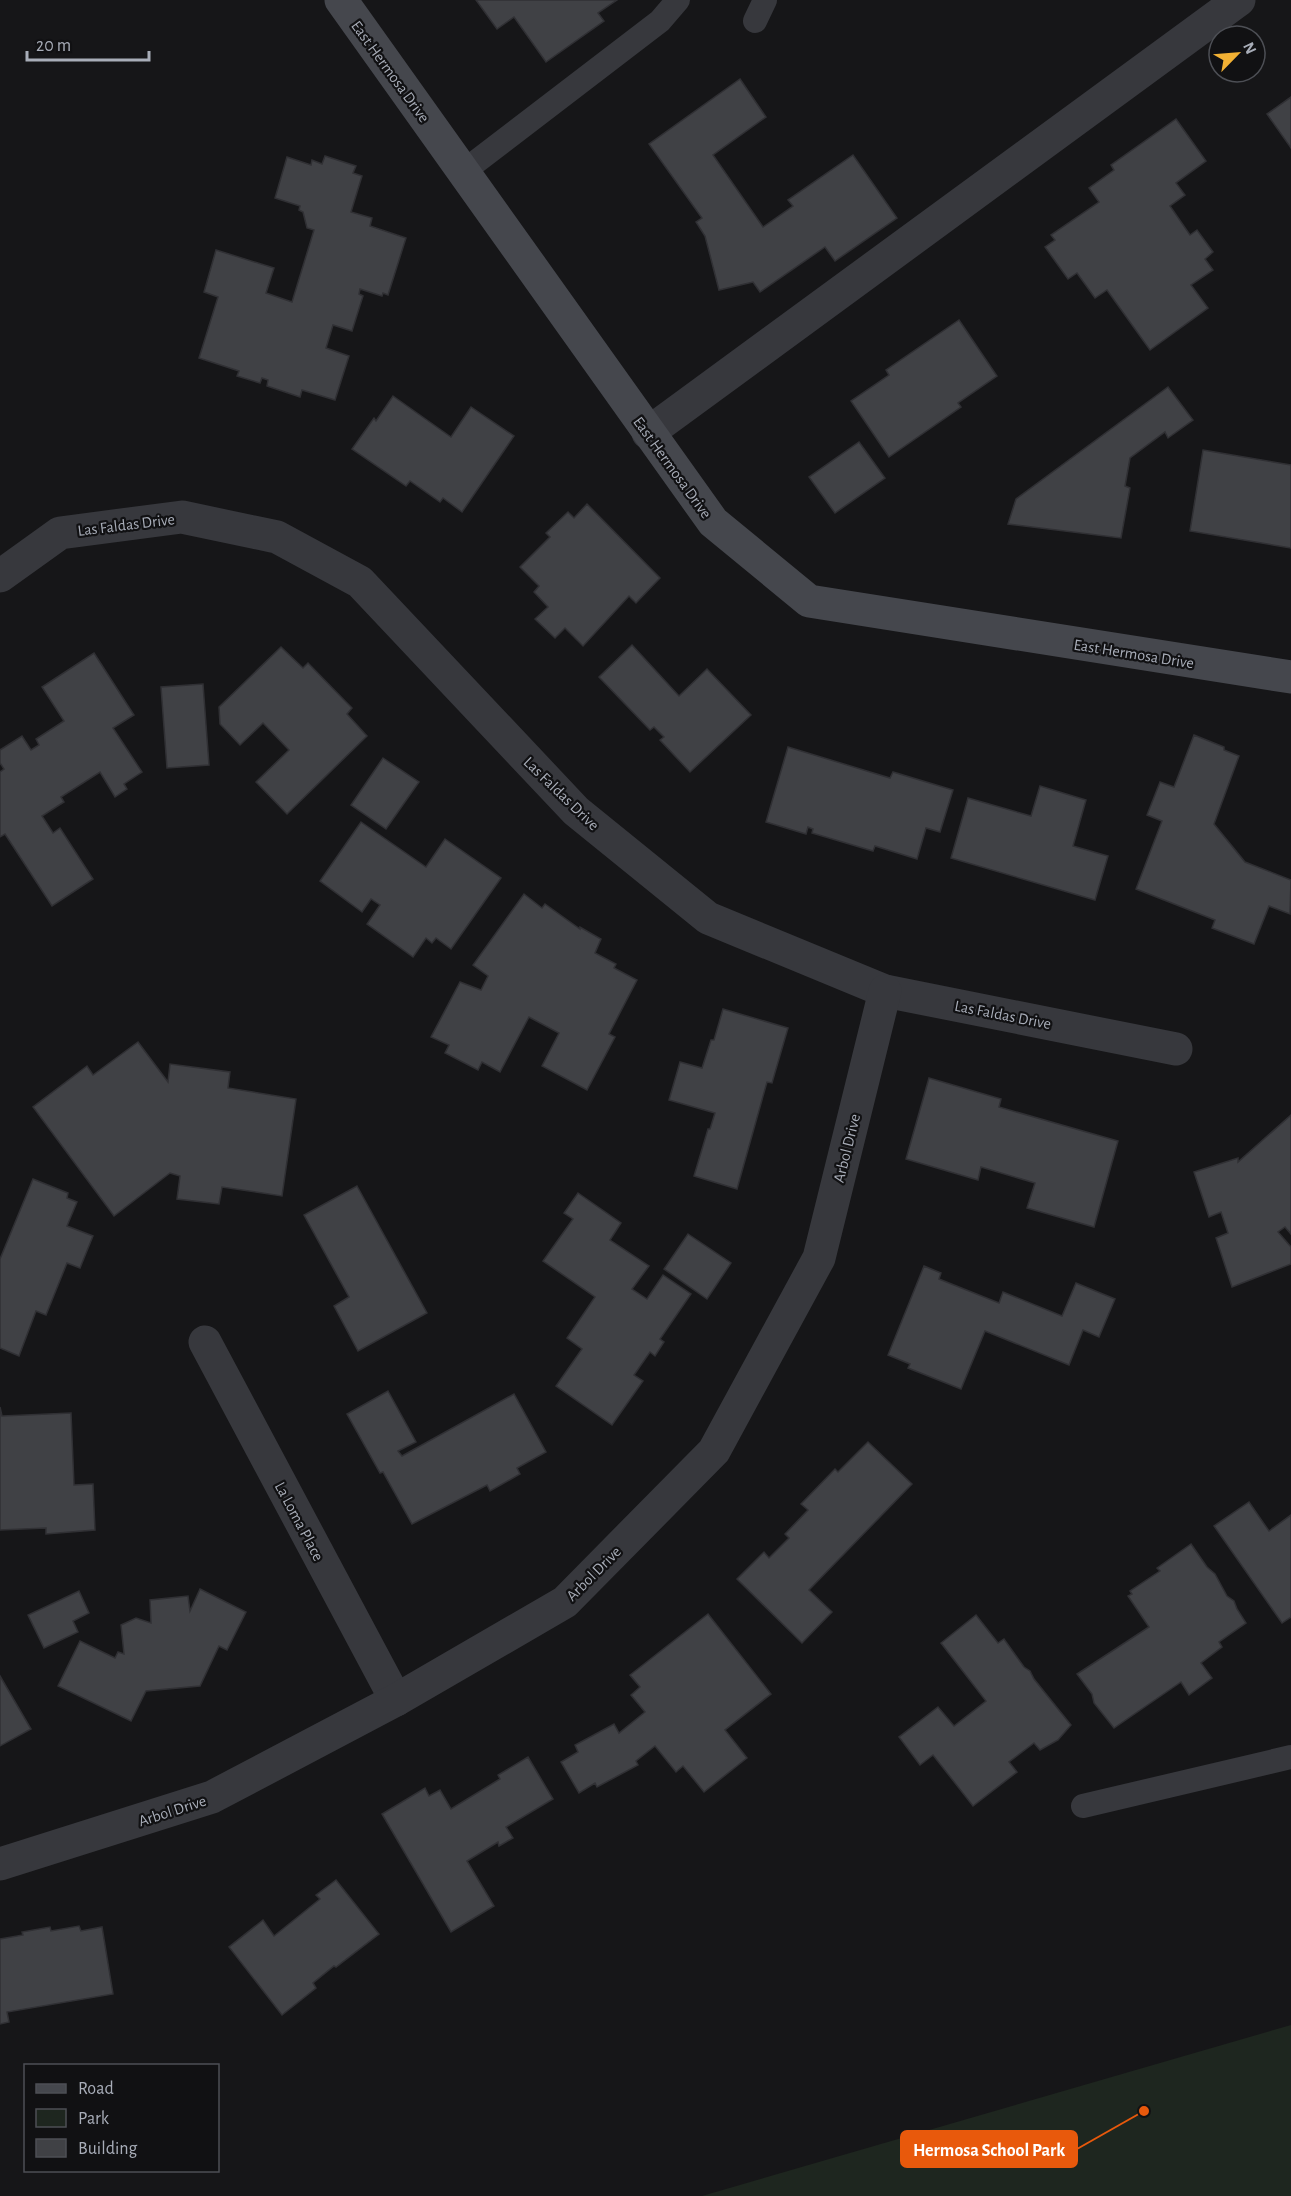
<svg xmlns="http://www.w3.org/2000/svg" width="1291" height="2196" viewBox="0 0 1291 2196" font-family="'Alegreya Sans',sans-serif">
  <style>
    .green { fill: #1e261f }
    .building { fill: #404145; stroke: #303034; stroke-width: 1.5 }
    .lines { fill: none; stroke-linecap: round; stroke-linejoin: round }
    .lane { stroke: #37383d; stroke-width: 24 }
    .street { stroke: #37383d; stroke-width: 33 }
    .secondary { stroke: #45474d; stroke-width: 33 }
    .labels { text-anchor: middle; stroke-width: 4.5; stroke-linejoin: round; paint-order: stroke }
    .street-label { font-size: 16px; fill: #a8adb8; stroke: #111113 }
    .leader { fill: none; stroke: #e8590c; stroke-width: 2 }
    .callout-dot { fill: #e8590c; stroke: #111113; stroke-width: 2 }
    .callout { fill: #e8590c; stroke: #e8590c; stroke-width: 2 }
    .callout-label { font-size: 18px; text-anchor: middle; font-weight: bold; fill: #fff }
  </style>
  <rect width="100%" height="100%" fill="#161618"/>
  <polygon class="green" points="1291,2025 1291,2196 702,2196"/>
  <g class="building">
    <polygon points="476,0 617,0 598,13 604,21 546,62 514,17 497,29"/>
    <polygon points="740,79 766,117 713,155 763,227 793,206 788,200 853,155 897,218 835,261 825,247 760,292 753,282 719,290 705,236 696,222 702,218 649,144"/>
    <polygon points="1291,97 1291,148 1267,114"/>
    <polygon points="1176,119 1206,161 1176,183 1185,195 1170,206 1190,235 1197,230 1213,252 1205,259 1213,270 1191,285 1208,308 1150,350 1107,290 1095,298 1077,273 1068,279 1045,247 1055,240 1051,235 1099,202 1089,188 1114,170 1111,165"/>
    <polygon points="325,156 356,166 353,173 362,176 351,212 372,218 370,226 406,238 388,295 383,293 382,296 360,289 359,294 363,296 352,331 333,325 326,348 349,356 335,400 302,390 300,397 267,386 268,380 262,378 260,383 237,376 239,371 199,358 218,297 204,292 216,250 274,268 266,293 292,302 314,230 307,228 303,212 299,210 300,206 275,198 287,157 311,165 312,160 322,164"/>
    <polygon points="959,320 997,376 958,403 961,407 889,457 851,401 889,375 886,370"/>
    <polygon points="1168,387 1193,420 1168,438 1165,432 1130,458 1125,486 1130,488 1121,538 1008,524 1016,499"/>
    <polygon points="393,396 451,437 471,407 514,436 462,512 443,498 440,502 410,481 406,486 352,449 374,418 376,421"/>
    <polygon points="859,442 885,478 835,513 809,477"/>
    <polygon points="1203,450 1291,465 1291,548 1190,531"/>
    <polygon points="587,504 660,578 636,603 629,596 583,646 565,628 555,638 535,619 548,607 534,592 539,586 520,567 550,537 546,533 568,512 574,518"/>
    <polygon points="632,645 679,696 707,669 751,715 690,772 660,740 664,737 654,727 650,730 599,677"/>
    <polygon points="281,647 303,668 308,663 352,708 347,714 367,736 287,814 256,782 289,750 263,723 240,745 220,724 219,707"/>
    <polygon points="94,653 134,715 113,728 142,772 124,784 127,789 115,797 100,772 61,797 64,802 42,816 53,833 60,828 93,879 52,906 5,834 0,837 0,772 4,769 0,763 0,750 22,736 31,750 39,745 36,739 64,721 42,687"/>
    <polygon points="203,684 209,765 167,768 161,687"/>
    <polygon points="1194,735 1224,747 1224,750 1239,756 1214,824 1245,862 1291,880 1290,914 1269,906 1254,944 1212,928 1215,920 1136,889 1162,821 1147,815 1160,782 1174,787"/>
    <polygon points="788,747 890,778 893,772 953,790 940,832 926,828 917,859 875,846 873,851 812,833 813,829 808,827 806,834 766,822"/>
    <polygon points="383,758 419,782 386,829 351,805"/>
    <polygon points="1040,786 1086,800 1073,846 1108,856 1095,900 951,858 968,798 1031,816"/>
    <polygon points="361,822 426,867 445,839 501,878 451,949 436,938 432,943 426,938 413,957 367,924 380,905 371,899 362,912 320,881"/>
    <polygon points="524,894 542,908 545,904 580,929 580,927 601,939 595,953 616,964 614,968 637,980 609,1034 615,1037 587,1090 542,1066 559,1033 529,1017 500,1072 482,1062 478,1070 445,1053 449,1045 431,1037 460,982 481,990 488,976 473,965"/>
    <polygon points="723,1009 788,1028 772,1083 767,1082 737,1189 694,1176 708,1129 710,1129 715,1113 669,1100 680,1062 702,1068 711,1040 714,1040"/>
    <polygon points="138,1042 168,1082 170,1064 230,1072 228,1088 296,1099 282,1196 222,1187 219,1204 177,1199 180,1176 170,1173 114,1216 33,1107 87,1066 93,1075"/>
    <polygon points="929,1078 1001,1099 999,1107 1118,1141 1094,1227 1027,1208 1035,1183 981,1167 978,1180 906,1159"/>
    <polygon points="1291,1115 1291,1234 1285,1227 1278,1232 1291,1247 1291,1264 1232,1287 1216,1238 1228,1233 1221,1212 1209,1217 1194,1172 1238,1158 1238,1162"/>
    <polygon points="33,1179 68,1193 67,1198 77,1202 67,1226 93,1236 80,1268 67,1263 46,1315 36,1311 19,1356 0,1348 0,1259"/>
    <polygon points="357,1186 427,1313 358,1351 334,1306 349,1297 304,1215"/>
    <polygon points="578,1193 621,1223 610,1240 649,1266 632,1289 647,1299 663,1275 691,1294 660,1339 664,1342 655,1356 650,1352 634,1375 643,1381 612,1425 556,1386 582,1349 567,1338 595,1297 543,1261 573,1219 564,1213"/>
    <polygon points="688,1234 731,1263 707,1299 664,1269"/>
    <polygon points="924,1266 941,1273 939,1279 999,1303 1003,1292 1062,1316 1076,1283 1115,1299 1099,1337 1083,1330 1069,1365 985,1331 961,1389 908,1368 910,1364 888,1355"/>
    <polygon points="388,1391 416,1442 398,1451 402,1456 514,1394 546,1452 517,1468 520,1474 490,1491 487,1485 412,1524 383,1472 380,1473 347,1414"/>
    <polygon points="0,1407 2,1416 71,1413 74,1485 93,1484 95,1530 46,1534 46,1528 0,1530"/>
    <polygon points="868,1442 912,1484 809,1590 832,1612 802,1643 737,1579 764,1552 769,1558 789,1538 785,1534 808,1510 801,1504 835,1469 838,1472"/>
    <polygon points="1249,1502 1269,1531 1291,1515 1291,1617 1282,1623 1214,1526"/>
    <polygon points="1191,1544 1207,1567 1215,1574 1227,1596 1234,1601 1237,1609 1246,1623 1219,1642 1222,1647 1201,1663 1212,1678 1189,1695 1181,1682 1114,1728 1094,1703 1092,1694 1077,1674 1149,1627 1128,1596 1132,1594 1130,1591 1160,1571 1157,1568"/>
    <polygon points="200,1589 246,1612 227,1650 219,1646 200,1686 146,1691 131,1721 58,1686 80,1641 115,1658 118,1652 124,1654 121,1625 136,1618 151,1623 150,1600 188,1596 190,1611"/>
    <polygon points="79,1591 89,1613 73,1621 78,1632 44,1648 28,1615"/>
    <polygon points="708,1614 771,1694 725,1730 747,1758 704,1792 683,1766 676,1772 655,1746 636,1761 638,1765 597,1787 595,1783 579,1793 561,1762 578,1752 575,1745 614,1724 619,1733 645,1712 631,1695 640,1687 630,1675"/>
    <polygon points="976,1615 998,1643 1004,1639 1024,1667 1030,1671 1034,1679 1071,1725 1058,1740 1040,1750 1034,1743 1009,1762 1017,1772 973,1806 933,1755 920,1765 899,1737 938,1707 954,1726 986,1701 941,1643"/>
    <polygon points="0,1676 31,1729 0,1746"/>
    <polygon points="528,1757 553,1799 506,1827 513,1838 499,1846 498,1842 467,1861 494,1906 451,1932 382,1814 425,1788 429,1796 440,1790 451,1809 500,1779 498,1775"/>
    <polygon points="336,1880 379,1934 336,1967 334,1966 313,1983 316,1988 282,2015 229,1947 263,1920 274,1936 320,1899 316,1895"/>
    <polygon points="79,1926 81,1931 102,1927 113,1994 7,2012 9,2022 0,2024 0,1939 23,1935 22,1932 50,1927 51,1931"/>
  </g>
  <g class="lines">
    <g class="lane">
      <polyline points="755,21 765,0"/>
      <polyline points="464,171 660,21 678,0"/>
      <polyline points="1083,1806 1291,1757"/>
    </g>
    <g class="street">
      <polyline points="648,433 1239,0"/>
      <polyline points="0,576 60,533 182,517 277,537 360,582 576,811 708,918 885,991 1176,1049"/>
      <polyline points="205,1342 396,1700"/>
      <polyline points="0,1864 212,1797 396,1700 565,1602 714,1451 819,1258 885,991"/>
    </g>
    <polyline class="secondary" points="341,0 713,522 809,601 1291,677"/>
  </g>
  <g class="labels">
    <g class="street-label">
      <text transform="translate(391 71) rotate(54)" y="6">East Hermosa Drive</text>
      <text transform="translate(673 467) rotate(54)" y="6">East Hermosa Drive</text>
      <text transform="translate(126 524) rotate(-7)" y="6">Las Faldas Drive</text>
      <text transform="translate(1134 653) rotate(9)" y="6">East Hermosa Drive</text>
      <text transform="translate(562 793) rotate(44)" y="6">Las Faldas Drive</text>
      <text transform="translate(1003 1014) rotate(11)" y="6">Las Faldas Drive</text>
      <text transform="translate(846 1148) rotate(-76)" y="6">Arbol Drive</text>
      <text transform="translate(300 1521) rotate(62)" y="6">La Loma Place</text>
      <text transform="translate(593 1573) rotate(-45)" y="6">Arbol Drive</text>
      <text transform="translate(172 1810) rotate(-18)" y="6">Arbol Drive</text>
    </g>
  </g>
  <path class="leader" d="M1144 2111L1077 2149"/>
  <circle class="callout-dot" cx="1144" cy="2111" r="6"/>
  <rect class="callout" x="901" y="2131" width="176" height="36" rx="6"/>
  <g class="callout-label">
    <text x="989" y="2156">Hermosa School Park</text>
  </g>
  <rect x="24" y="2064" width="195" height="108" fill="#111113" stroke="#4d4f55" stroke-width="1.5"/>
  <rect x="36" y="2084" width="30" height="9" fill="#45474d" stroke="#4d4f55" stroke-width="1.5"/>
  <text x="78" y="2094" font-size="18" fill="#a8adb8">Road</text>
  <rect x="36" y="2109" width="30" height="18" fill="#1e261f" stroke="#4d4f55" stroke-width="1.5"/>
  <text x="78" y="2124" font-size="18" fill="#a8adb8">Park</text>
  <rect x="36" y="2139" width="30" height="18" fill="#404145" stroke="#4d4f55" stroke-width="1.5"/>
  <text x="78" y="2154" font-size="18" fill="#a8adb8">Building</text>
  <g transform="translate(1237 54) rotate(65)"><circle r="28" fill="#111113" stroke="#4d4f55" stroke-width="1.5"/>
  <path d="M0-4.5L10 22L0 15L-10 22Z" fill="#f2b134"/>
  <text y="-9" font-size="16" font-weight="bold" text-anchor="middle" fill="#a8adb8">N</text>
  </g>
  <path d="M27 51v9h122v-9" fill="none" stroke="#a8adb8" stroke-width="3"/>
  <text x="36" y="51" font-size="18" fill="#a8adb8" stroke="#111113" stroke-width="4.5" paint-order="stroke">20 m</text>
</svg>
